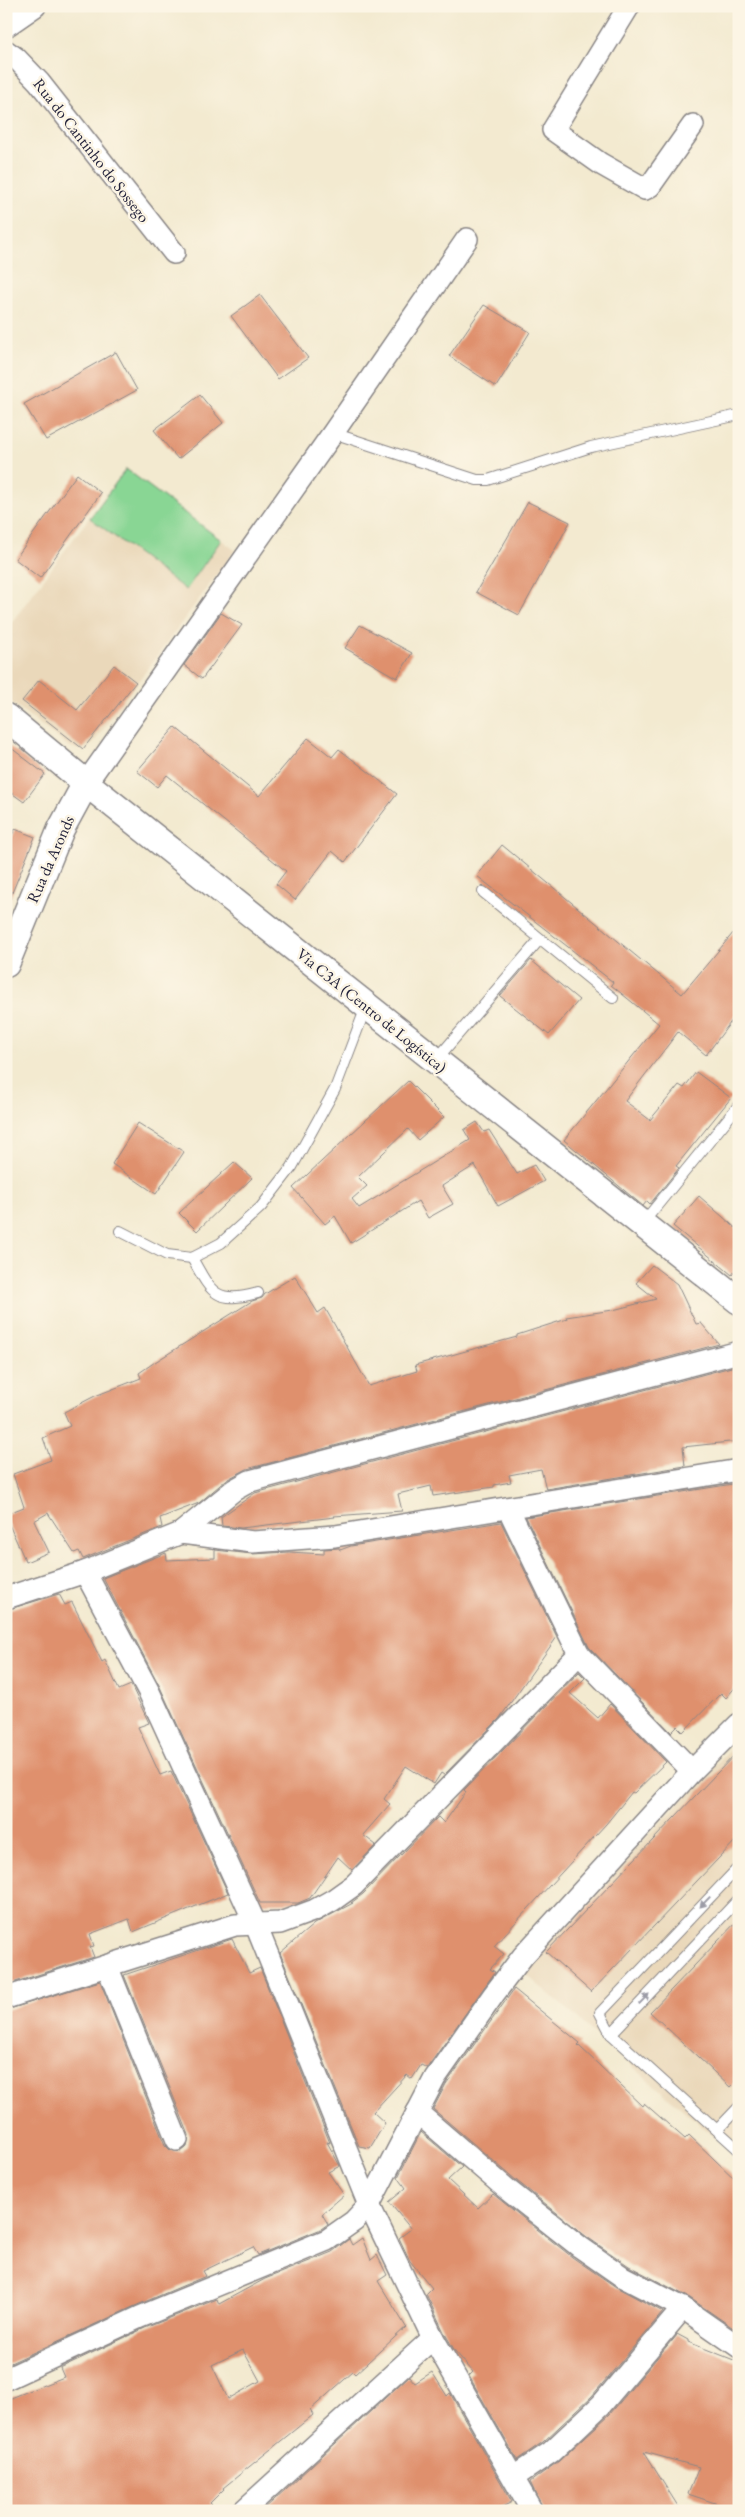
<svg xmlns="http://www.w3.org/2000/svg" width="745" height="2517" viewBox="0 0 745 2517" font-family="'EB Garamond',serif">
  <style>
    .built { fill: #ead8ba }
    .green { fill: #89d694; stroke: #567c68 }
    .building { fill: #df906d; fill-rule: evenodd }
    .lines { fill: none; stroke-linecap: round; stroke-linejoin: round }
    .service-casing { stroke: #8a8686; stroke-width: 12 }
    .minor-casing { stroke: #8a8686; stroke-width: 24 }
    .tertiary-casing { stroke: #8a8686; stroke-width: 29 }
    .service { stroke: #fff; stroke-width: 10 }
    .minor { stroke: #fff; stroke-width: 21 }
    .tertiary { stroke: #fff; stroke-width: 26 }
    .oneway { fill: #9c9ca7 }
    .labels { text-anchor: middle; stroke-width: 5; stroke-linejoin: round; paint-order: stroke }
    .street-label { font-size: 16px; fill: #22223b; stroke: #fcf5e5 }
  </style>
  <rect width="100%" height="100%" fill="#fcf5e5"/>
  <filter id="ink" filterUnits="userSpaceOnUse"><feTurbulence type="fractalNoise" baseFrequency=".02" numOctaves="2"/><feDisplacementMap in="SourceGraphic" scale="10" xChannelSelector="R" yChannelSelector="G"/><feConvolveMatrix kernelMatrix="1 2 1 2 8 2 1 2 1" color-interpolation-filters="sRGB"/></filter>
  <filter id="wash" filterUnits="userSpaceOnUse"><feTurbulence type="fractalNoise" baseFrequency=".0096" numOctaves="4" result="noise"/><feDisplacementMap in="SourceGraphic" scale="20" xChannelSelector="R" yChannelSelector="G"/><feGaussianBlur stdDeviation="1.12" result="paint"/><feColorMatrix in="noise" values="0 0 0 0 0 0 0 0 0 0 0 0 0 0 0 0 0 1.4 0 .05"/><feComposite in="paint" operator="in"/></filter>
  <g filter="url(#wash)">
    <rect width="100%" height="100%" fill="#f3ead0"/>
    <g class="built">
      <polygon points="126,468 235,550 93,743 86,748 77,749 68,746 6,698 6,630"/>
      <polygon points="739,1741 739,2158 521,1970"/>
    </g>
    <polygon class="green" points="126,469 221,540 186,590 90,518"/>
    <g id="blocks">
      <g class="building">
        <polygon points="260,295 308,358 278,379 231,316"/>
        <polygon points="484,305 530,332 496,387 449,356"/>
        <polygon points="116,352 137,390 46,440 24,404"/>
        <polygon points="200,395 223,423 178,459 154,430"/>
        <polygon points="77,474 101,493 40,578 15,559"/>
        <polygon points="528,502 570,522 519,615 476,592"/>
        <polygon points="221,613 242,625 202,679 184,665"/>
        <polygon points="360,625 412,653 397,678 345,648"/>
        <polygon points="114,665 136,682 83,749 22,701 39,680 77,710"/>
        <polygon points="175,727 259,796 308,738 332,757 339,749 397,794 345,862 332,851 295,900 276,884 286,871 167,775 157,787 137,771"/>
        <polygon points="6,744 45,774 24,802 6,789"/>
        <polygon points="15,829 35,837 7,905 6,848"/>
        <polygon points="502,845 682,994 739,926 739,1011 706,1055 678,1032 625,1101 650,1120 679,1085 684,1088 696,1072 731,1098 676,1166 679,1168 650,1204 647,1201 643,1206 564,1140 659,1024 611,985 613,982 477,876"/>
        <polygon points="531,960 579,1000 549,1035 500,996"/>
        <polygon points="408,1081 444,1117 418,1140 408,1129 358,1177 367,1186 352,1199 359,1208 470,1140 464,1130 477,1122 484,1132 489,1130 517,1174 534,1165 544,1181 498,1206 475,1165 442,1186 453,1204 428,1218 418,1201 351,1243 335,1216 325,1224 293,1188"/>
        <polygon points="138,1123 184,1152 156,1194 112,1164"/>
        <polygon points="234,1162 252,1178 197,1231 179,1213"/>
        <polygon points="699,1196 739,1231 739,1266 732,1275 673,1226"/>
        <polygon points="652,1265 677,1284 696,1324 701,1323 719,1344 247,1469 226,1480 199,1503 160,1518 162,1527 83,1559 79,1551 74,1553 48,1513 34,1521 49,1552 26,1562 6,1518 6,1514 24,1507 13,1474 51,1460 43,1438 70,1426 64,1412 95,1396 141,1378 139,1373 155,1362 252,1301 262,1298 265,1294 295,1276 318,1313 325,1308 369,1386 417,1371 415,1365 517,1337 517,1335 567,1319 566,1317 613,1310 656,1299 636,1283"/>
        <polygon points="739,1365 739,1441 683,1447 685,1466 546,1489 541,1469 509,1475 511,1482 494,1485 494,1487 433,1496 431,1486 398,1494 402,1511 334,1516 335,1517 241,1528 222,1526 221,1517 255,1493"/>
        <polygon points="739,1483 739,1683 726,1698 721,1693 683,1732 677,1726 671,1732 589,1647 526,1517"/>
        <polygon points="501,1522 557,1637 499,1719 444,1775 441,1773 434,1784 406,1766 384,1799 390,1804 363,1835 376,1845 352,1870 338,1857 310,1898 298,1903 260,1903 160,1687 103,1578 166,1553 167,1560 215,1558 215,1550 252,1554 289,1552 324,1554 324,1549 339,1548 340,1550 351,1546"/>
        <polygon points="59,1594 65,1605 72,1602 102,1662 105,1660 119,1690 131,1685 149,1723 138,1727 160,1775 171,1771 228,1893 133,1932 129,1919 90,1934 94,1946 90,1947 94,1957 6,1985 6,1610"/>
        <polygon points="579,1672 585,1678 570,1693 598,1718 610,1704 666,1762 634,1793 632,1792 606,1824 494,1946 504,1954 490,1969 495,1972 427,2068 421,2065 412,2079 407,2075 373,2112 385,2123 370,2148 359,2146 280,1953 314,1924 353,1903 351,1903 363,1894 438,1817 444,1823 466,1792 464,1790"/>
        <polygon points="739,1750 739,1837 591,1992 546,1952"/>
        <polygon points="739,1919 739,2078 730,2087 650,2012"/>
        <polygon points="232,1939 249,1973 260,1968 330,2143 327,2142 340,2166 328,2172 344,2195 322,2214 328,2224 321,2229 258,2255 253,2247 203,2271 206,2276 135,2306 6,2365 6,2010 100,1981 165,2145 170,2150 181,2152 187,2147 189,2135 124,1975"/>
        <polygon points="514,1989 580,2043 578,2045 642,2106 644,2103 685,2139 689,2135 739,2183 739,2332 690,2298 629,2266 587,2237 517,2181 433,2109 446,2084"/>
        <polygon points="421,2132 462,2167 448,2180 478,2208 493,2194 572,2257 616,2287 663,2312 592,2396 543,2442 517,2460 469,2376 473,2372 455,2351 444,2332 426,2294 432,2288 410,2261 399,2238 411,2229 389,2202 406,2188 398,2177"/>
        <path d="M362,2238l9,22 6,-5 10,20 -9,6 28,46 -51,47 -2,-2 -43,38 3,5 -90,73 1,1 -14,14 8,8h-212v-111l58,-23 -4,-9 85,-40 72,-29 2,5 46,-25 67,-27 17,-13 3,6zM243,2350l17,31 -32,18 -16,-34z"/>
        <polygon points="677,2334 688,2340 688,2342 739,2362 739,2511 688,2494 699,2467 644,2452 681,2511 544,2511 530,2482 559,2461 610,2414"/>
        <polygon points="432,2372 447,2396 450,2393 512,2502 494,2511 262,2511 409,2376 415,2383"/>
      </g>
    </g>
  </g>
  <g filter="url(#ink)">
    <use href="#blocks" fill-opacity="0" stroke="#8a8686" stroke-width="1"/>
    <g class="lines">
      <g class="service-casing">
        <g id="service">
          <polyline points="333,433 477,480 488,480 591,447 739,415"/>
          <polyline points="483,892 613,998"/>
          <polyline points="436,1060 540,939"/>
          <polyline points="642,1224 739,1105"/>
          <polyline points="120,1231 167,1255 192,1258 221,1243 261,1207 292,1167 335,1089 366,1007"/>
          <path d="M192,1258c20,36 24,46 66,35"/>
          <polyline points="739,1867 600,2013 611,2034 739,2150"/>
          <polyline points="611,2034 739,1899"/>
          <polyline points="717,2130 739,2107"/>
        </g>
      </g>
      <g class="minor-casing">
        <g id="minor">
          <polyline points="629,6 553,130 601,164 645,189 650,186 693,125"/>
          <polyline points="6,26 35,6"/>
          <polyline points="6,51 16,58 39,82 174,253"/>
          <polyline points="86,783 333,433 467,239"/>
          <polyline points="181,1533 253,1542 335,1536 739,1470"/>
          <polyline points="85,1572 149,1692 255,1923 369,2205 433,2338 532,2511"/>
          <polyline points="6,1598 85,1572 181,1533 234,1490 250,1481 739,1352"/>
          <polyline points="579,1654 692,1771"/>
          <polyline points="107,1966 177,2140"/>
          <polyline points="6,1998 235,1925 280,1923 315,1910 333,1900 354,1885 579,1654 508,1508"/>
          <polyline points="417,2112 509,2191 580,2247 623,2277 683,2308 739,2347"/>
          <polyline points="6,2379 140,2317 327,2240 354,2221 369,2205 435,2078 494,1994 523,1956 692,1771 739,1724"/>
          <polyline points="514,2477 551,2452 601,2405 683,2308"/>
          <polyline points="243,2511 433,2338"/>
        </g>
      </g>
      <g class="tertiary-casing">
        <g id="tertiary">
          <polyline points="6,717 86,783 739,1301"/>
          <polyline points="6,964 61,829 86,783"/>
        </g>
      </g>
      <use href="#service" class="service"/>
      <use href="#minor" class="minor"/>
      <use href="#tertiary" class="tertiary"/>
    </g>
    <defs><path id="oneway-solid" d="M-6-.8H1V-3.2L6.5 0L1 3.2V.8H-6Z" transform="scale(1.25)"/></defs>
    <g class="oneway">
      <use href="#oneway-solid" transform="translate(705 1902) rotate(134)"/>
      <use href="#oneway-solid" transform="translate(644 1999) rotate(-46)"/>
    </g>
  </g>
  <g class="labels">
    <g class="street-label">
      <text transform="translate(92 150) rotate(52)" y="6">Rua do Cantinho do Sossego</text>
      <text transform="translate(50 859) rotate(-66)" y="6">Rua da Aronds</text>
      <text transform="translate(372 1010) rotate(39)" y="6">Via C3A (Centro de Logística)</text>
    </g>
  </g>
  <rect width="745" height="2517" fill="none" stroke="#fcf5e5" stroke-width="25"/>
</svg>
